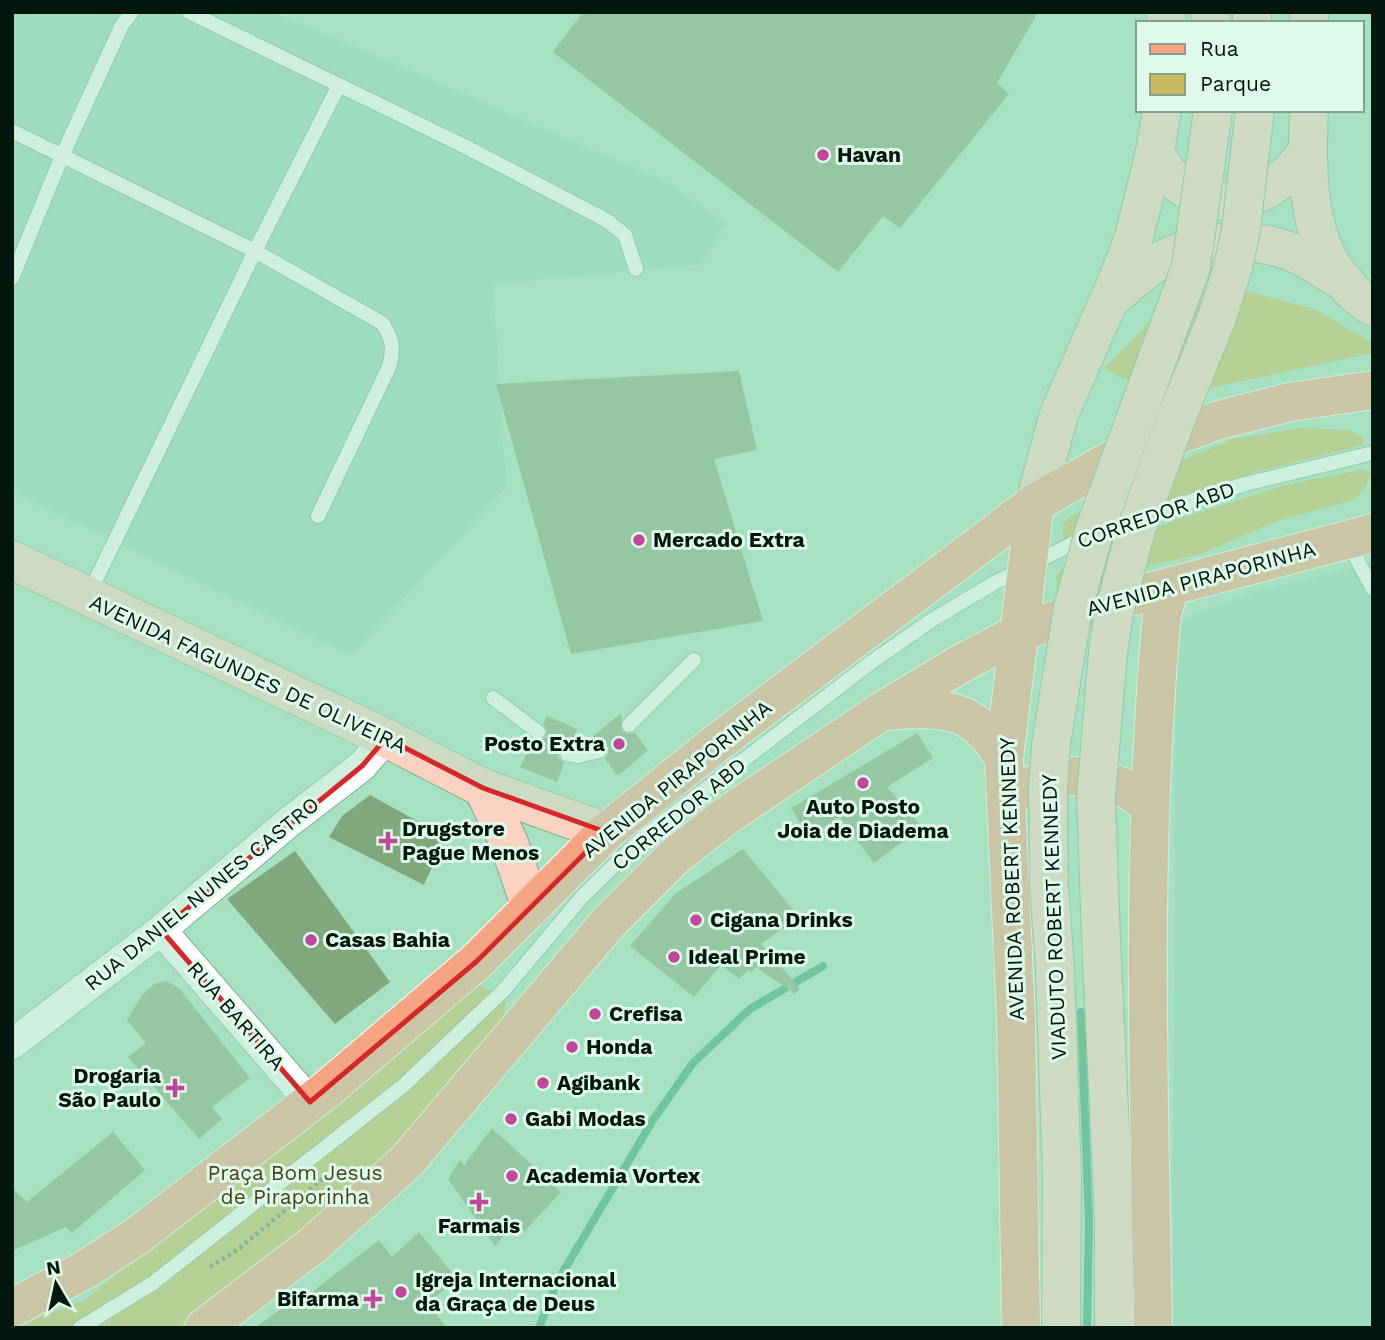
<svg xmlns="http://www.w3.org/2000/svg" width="1385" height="1340" viewBox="0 0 1385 1340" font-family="'Work Sans',sans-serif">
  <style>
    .built { fill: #93d6b5 }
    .green { fill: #c6ba5d }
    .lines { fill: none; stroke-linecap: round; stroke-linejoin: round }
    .stream { stroke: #30a274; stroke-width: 8 }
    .building { fill: #81a77d }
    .lane-casing { stroke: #78b195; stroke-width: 16 }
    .street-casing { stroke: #78b195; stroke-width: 32 }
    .secondary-casing { stroke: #78b195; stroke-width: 40 }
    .primary-casing { stroke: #fff; stroke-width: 40 }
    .path { stroke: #5a836e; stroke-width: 4.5; stroke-dasharray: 3.5 3.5; stroke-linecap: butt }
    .lane { stroke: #fff; stroke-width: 14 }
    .street { stroke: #fff; stroke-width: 30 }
    .secondary { stroke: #fad2c1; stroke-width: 38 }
    .primary { stroke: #f5a582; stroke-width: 38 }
    .secondary-bridge-casing { stroke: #78b195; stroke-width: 40; stroke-linecap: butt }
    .secondary-bridge { stroke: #fad2c1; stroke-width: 38 }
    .marked { fill: none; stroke: #d62828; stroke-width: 5; stroke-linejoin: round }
    .poi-dot { fill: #c0479a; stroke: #ddfaea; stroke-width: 2.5 }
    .labels { text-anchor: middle; stroke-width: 6; stroke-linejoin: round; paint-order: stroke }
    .poi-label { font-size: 21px; font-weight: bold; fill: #01160c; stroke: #ddfaea; text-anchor: start }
    .street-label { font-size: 21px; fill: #01160c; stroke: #ddfaea }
    .park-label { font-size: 21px; fill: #494419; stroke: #ddfaea }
  </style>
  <rect width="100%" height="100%" fill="#a6e1c2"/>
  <g class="built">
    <polygon points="12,12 273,12 663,180 727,223 702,264 493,284 506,488 351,656 12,492"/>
    <polygon points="1373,563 1373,1328 1172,1328 1176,627 1186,618 1253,592"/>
  </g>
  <g class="green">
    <polygon points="1245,291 1315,309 1373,343 1373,353 1205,389 1132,383 1104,368 1150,322 1182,304"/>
    <polygon points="1298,428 1349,430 1362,437 1364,445 1252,473 1064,541 1063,525 1067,519 1134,480 1233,439"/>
    <polygon points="1363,469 1371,473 1366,486 1354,500 1277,521 1201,554 1143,567 1061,598 1057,594 1056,576 1062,569 1175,520 1286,485"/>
    <polygon points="475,983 506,999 500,1040 338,1206 179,1328 12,1328 85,1300"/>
  </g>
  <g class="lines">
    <g class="stream">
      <polyline points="1081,1012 1089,1223 1087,1328"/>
      <polyline points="539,1328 557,1282 653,1120 693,1063 750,1009 823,966"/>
    </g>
  </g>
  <g class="building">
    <polygon points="583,12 1038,12 997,83 1009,94 900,228 883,216 838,272 553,52"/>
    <polygon points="739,371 757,450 714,459 763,621 571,654 496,384"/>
    <polygon points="621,713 622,731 627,734 635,733 648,750 618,776 605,759 608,753 606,745 593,743 590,739"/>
    <polygon points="547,716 577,729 571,745 563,745 558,752 558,758 564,763 557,782 520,767 534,740 541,741 546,737 547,729 543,724"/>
    <polygon points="917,733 933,758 887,787 922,827 874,863 839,817 808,837 791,808"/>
    <polygon points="370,795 437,832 442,845 424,885 329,837 342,816"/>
    <polygon points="743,849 799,917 761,944 800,988 795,994 756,967 751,972 748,970 739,979 721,965 694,997 630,946 675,894"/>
    <polygon points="295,851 390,982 335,1024 227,899"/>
    <polygon points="166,981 179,988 250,1078 212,1107 222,1119 199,1139 128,1057 146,1043 127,1020 142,995 154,984"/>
    <polygon points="492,1128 561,1192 524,1232 516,1221 495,1246 448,1179 460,1160 464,1165"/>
    <polygon points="113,1132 145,1170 72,1233 66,1227 12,1251 12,1188 27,1202"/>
    <polygon points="419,1232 457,1279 428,1303 447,1328 254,1328 306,1292 308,1295 379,1240 392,1257"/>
  </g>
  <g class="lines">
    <g class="lane-casing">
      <g id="lane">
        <polyline points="189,12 464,146 606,220 625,235 636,269"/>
        <path d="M12,131l243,120 127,72c11,16 12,26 7,44l-71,149"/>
        <polyline points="12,278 62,156 122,25 132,12"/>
        <polyline points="1145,516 1245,484 1373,453"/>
        <polyline points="1347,541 1373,589"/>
        <polyline points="88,596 255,251 338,87"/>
        <polyline points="493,698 538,732"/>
        <polyline points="629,725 694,660"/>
        <polyline points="567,754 578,756 599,751"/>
        <polyline points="80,1328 153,1283 404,1085 503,991 582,897 643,837 873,661 932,620 994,583 1086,537"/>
      </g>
    </g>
    <g class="street-casing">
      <g id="street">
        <polyline points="161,930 310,1102"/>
        <polyline points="12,1044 161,930 289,822 362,766 386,738"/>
      </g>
    </g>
    <g class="secondary-casing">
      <g id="secondary">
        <polyline points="1166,12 1167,23"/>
        <polyline points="1210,12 1211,23"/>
        <polyline points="1252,12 1252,23"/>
        <polyline points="1309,12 1309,23"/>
        <path d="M1309,110c-3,69 -4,156 64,197"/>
        <path d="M1155,152c34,71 113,59 152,-1"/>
        <path d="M1111,299c14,-11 27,-25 42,-34 43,-26 100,-31 146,-10 16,8 31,19 47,28"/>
        <polyline points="1035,503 1059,414 1117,282 1134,237 1155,152 1162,110"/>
        <polyline points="12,560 386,738 483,788 606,832"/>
        <polyline points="483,788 509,843 531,908"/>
        <polyline points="1101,939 1114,1217 1114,1328"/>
        <polyline points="1055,969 1062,1179 1061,1328"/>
      </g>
    </g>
    <g class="primary-casing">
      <g id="primary">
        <path d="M884,711c58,-3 87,-8 120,47"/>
        <path d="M1019,792c42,-26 95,-19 130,14"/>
        <polyline points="12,1308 83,1271 137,1236 325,1091 477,961 606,832 718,742 1035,503 1115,458 1219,420 1290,402 1373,390"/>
        <polyline points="204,1328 313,1245 407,1161 609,922 674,857 726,816 882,711 962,663 1021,632 1092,607 1373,533"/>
        <polyline points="1021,1328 1016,1018 1004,758 1035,503"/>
        <path d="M1153,1328c-4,-238 -13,-477 9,-714l8,-27"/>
      </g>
    </g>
    <polyline class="path" points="210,1267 240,1248 332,1171"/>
    <use href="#lane" class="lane"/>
    <use href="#street" class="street"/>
    <use href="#secondary" class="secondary"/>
    <use href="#primary" class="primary"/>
    <g class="secondary-bridge-casing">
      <g id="secondary-bridge">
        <polyline points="1101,939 1096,798 1108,652 1115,608 1136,530 1177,416 1218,315 1233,267 1241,229 1255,110"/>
        <polyline points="1055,969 1049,886 1048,789 1051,745 1073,608 1095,529 1191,267 1213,110"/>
      </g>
    </g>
    <use href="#secondary-bridge" class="secondary-bridge"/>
  </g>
  <path d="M0 0H1385V1340H0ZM386,738l97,50 123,44 -129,129 -167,141 -149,-172 201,-164z" fill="#a6e1c2" fill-opacity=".55" fill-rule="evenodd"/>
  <path class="marked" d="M386,738l97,50 123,44 -129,129 -167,141 -149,-172 201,-164z"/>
  <g class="poi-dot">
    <circle cx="823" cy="155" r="7"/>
    <circle cx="639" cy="540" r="7"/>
    <circle cx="619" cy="744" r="7"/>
    <circle cx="863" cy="783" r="7"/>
    <path d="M384.5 830.5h7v7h7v7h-7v7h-7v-7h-7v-7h7z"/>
    <circle cx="696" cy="920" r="7"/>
    <circle cx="311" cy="940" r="7"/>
    <circle cx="674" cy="957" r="7"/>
    <circle cx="595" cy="1014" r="7"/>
    <circle cx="572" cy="1047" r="7"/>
    <circle cx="543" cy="1083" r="7"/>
    <path d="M171.5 1077.5h7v7h7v7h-7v7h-7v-7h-7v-7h7z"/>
    <circle cx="511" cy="1119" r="7"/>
    <circle cx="512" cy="1176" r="7"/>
    <path d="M475.5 1191.5h7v7h7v7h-7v7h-7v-7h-7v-7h7z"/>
    <circle cx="401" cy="1292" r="7"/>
    <path d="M369.5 1288.5h7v7h7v7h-7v7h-7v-7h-7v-7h7z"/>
  </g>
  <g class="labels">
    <g class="poi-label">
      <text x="837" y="162">Havan</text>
      <text x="653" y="547">Mercado Extra</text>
      <text x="605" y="751" text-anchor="end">Posto Extra</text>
      <text x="863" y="814" text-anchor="middle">Auto Posto<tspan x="863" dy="24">Joia de Diadema</tspan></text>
      <text x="402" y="836">Drugstore<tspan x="402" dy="24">Pague Menos</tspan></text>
      <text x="710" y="927">Cigana Drinks</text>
      <text x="325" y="947">Casas Bahia</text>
      <text x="688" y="964">Ideal Prime</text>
      <text x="609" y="1021">Crefisa</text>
      <text x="586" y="1054">Honda</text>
      <text x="161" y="1083" text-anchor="end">Drogaria<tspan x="161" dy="24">São Paulo</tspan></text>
      <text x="557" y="1090">Agibank</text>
      <text x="525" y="1126">Gabi Modas</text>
      <text x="526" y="1183">Academia Vortex</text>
      <text x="479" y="1233" text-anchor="middle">Farmais</text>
      <text x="415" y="1287">Igreja Internacional<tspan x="415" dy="24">da Graça de Deus</tspan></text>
      <text x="359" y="1306" text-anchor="end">Bifarma</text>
    </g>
    <g class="street-label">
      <text transform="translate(1156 515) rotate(-19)" y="7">CORREDOR ABD</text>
      <text transform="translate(1201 579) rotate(-15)" y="7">AVENIDA PIRAPORINHA</text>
      <text transform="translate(248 674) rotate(25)" y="7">AVENIDA FAGUNDES DE OLIVEIRA</text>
      <text transform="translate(677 779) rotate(-39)" y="7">AVENIDA PIRAPORINHA</text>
      <text transform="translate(679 814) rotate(-39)" y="7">CORREDOR ABD</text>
      <text transform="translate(1012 879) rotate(-92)" y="7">AVENIDA ROBERT KENNEDY</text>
      <text transform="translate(202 894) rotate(-39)" y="7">RUA DANIEL NUNES CASTRO</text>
      <text transform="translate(1054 917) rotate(-92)" y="7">VIADUTO ROBERT KENNEDY</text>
      <text transform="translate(236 1016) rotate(49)" y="7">RUA BARTIRA</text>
    </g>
    <g class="park-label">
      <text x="295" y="1180">Praça Bom Jesus<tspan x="295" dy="24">de Piraporinha</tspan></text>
    </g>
  </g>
  <rect width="1385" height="1340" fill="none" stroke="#01160c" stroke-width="28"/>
  <rect x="1136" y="21" width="228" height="91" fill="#ddfaea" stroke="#859f91" stroke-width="2"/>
  <rect x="1150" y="44" width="35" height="10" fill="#f5a582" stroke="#859f91" stroke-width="2"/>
  <text x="1200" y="56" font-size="21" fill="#01160c">Rua</text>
  <rect x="1150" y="74" width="35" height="21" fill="#c6ba5d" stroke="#859f91" stroke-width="2"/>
  <text x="1200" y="91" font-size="21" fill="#01160c">Parque</text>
  <g transform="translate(56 1284) rotate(351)" stroke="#ddfaea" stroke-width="5" paint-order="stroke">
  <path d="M0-5L12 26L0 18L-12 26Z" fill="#01160c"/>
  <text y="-10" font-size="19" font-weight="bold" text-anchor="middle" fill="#01160c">N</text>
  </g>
</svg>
